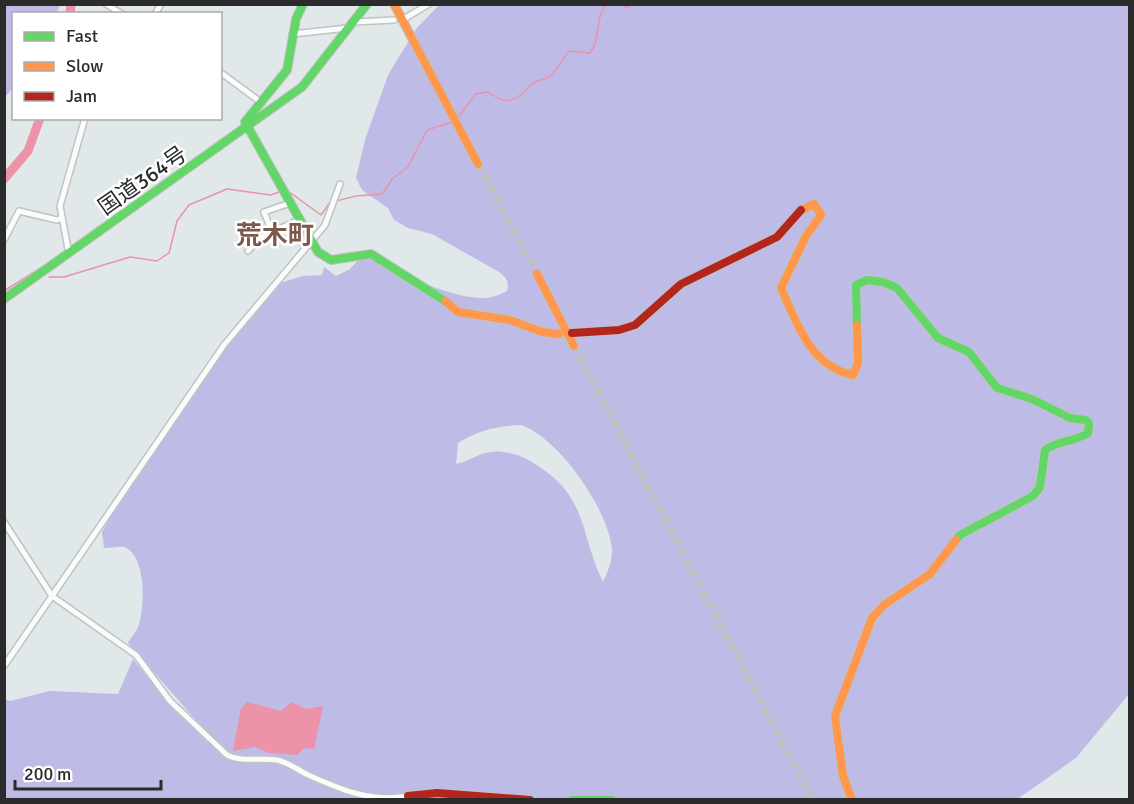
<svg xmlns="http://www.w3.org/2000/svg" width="1134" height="804" viewBox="0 0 1134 804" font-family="Signika,'Noto Sans JP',sans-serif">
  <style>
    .green { fill: #bebbe7; fill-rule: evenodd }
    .water { fill: #ec92a9 }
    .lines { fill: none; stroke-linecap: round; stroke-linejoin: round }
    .stream { stroke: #ec92a9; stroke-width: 1.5 }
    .river { stroke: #ec92a9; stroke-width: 9 }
    .secondary-tunnel { stroke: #bcc2c3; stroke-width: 8; stroke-dasharray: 8 4; stroke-linecap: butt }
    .street-casing { stroke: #c1c3c2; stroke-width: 8 }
    .fast-casing { stroke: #c1c3c2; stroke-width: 10 }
    .slow-casing { stroke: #c1c3c2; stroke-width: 10 }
    .jam-casing { stroke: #c1c3c2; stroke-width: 10 }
    .street { stroke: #fafcfc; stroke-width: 5 }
    .fast { stroke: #63d668; stroke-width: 8 }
    .slow { stroke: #ff974d; stroke-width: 8 }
    .jam { stroke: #b3261e; stroke-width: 8 }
    .labels { text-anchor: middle; stroke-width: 5; stroke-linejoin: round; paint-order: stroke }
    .street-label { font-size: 22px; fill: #2b2b2b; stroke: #fff }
    .quarter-label { font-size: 26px; font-weight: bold; fill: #7c594a; stroke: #fff }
  </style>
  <rect width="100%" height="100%" fill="#e0e8e9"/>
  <g class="green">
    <polygon points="4,5 60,5 57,13 14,14 13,88 5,97"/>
    <path d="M439,5h690v689l-53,64 -60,42h-1011v-101l5,2 40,-10 68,3 15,-35 31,39 44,45v-9l-80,-91c3,-5 8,-11 10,-16 7,-18 9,-72 -14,-80 -5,-1 -14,1 -20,1l-2,-16 23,-41 103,-147 52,-61 23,-7 19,-1 2,-8 12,9 14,-7 13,-14c32,15 82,42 118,43 9,1 18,-3 26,-7 3,-9 -1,-14 -8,-19l-67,-38 -24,-6 -14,-8 -6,-12 -26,-18 -6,-12 9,-38 23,-65 28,-46zM521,425c38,13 88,85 91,125 0,12 -4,21 -9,32 -24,-49 -14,-85 -68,-118 -11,-8 -30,-14 -44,-12 -12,1 -24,10 -35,12l2,-21c21,-13 39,-17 63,-18z"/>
  </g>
  <polygon class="water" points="247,702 281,711 292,702 306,709 323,706 314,749 304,748 297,755 269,753 255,747 233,751 241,708"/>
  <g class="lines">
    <g class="stream">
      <polyline points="622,4 627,8 632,4"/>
      <path d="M458,117l18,-23 12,-2c22,15 26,9 43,-7 5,-5 12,-5 18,-8 9,-6 13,-18 20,-26l21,2c11,-13 4,-36 17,-49"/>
      <polyline points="288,191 321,215 331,201"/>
      <polyline points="336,201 356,196 382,194 393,178 408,167 427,130 452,122"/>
      <polyline points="49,277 64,277 130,257 157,261 169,253 177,221 189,205 227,189 271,195 281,191"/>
      <polyline points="4,291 42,267"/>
    </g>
    <g class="river">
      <polyline points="70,14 71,4"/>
      <polyline points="4,179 28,151 40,118"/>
    </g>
    <g class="secondary-tunnel">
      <polyline points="478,164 537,274"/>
      <polyline points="574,346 813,800"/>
    </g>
    <g class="street-casing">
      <g id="street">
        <polyline points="106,4 122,14"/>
        <polyline points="155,14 161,4"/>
        <polyline points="402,20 429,4"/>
        <polyline points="354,22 394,20"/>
        <polyline points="292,34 348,28"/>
        <polyline points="220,72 262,103"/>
        <polyline points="272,232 264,212 290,203"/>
        <polyline points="4,240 19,211 57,220 62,218"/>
        <polyline points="248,251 259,238 299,220"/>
        <polyline points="69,254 60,206 85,118"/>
        <path d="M4,522l48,74 84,59 34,46 57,54c15,8 33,2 50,5 10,2 20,9 29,14 33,15 65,29 102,22"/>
        <polyline points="4,666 224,345 325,225 340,184"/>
      </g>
    </g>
    <g class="fast-casing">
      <g id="fast">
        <polyline points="303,4 296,19 287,70 245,122 318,252 331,260 371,254 445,301"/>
        <polyline points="4,299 302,87 367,4"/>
        <path d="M857,325l-1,-40 11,-5 16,2 14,6 41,50 31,14 28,36 35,11 38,19 16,2 3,3 -1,10c-13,9 -30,7 -43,17l-5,37 -7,9 -73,39 -4,5"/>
        <polyline points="572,800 612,800"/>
      </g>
    </g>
    <g class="slow-casing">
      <g id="slow">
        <polyline points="394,4 478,164"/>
        <path d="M801,210l13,-6 7,11 -15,21 -25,52c16,36 30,79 72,87l5,-12 -1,-38"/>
        <polyline points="537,274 574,346"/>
        <polyline points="445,301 458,312 510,320 542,332 559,334"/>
        <polyline points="852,800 843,776 835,716 872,618 884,605 930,574 956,540"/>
      </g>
    </g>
    <g class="jam-casing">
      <g id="jam">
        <polyline points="572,333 619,330 635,325 681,284 777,237 801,210"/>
        <polyline points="408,796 437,793 530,800"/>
      </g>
    </g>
    <use href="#street" class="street"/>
    <use href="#fast" class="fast"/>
    <use href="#slow" class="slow"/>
    <use href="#jam" class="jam"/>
  </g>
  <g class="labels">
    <g class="street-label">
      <text transform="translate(142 180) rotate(-35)" y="8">国道364号</text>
    </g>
    <g class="quarter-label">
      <text x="275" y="244">荒木町</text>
    </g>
  </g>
  <rect width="1134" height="804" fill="none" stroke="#2b2b2b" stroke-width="12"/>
  <rect x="12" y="12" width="210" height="108" fill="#ffffff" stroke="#aaaaaa" stroke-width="1.5"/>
  <rect x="24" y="32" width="30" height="9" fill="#63d668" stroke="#aaaaaa" stroke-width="1.5"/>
  <text x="66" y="42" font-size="18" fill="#2b2b2b">Fast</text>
  <rect x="24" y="62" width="30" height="9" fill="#ff974d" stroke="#aaaaaa" stroke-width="1.5"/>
  <text x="66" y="72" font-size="18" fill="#2b2b2b">Slow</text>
  <rect x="24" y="92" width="30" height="9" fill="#b3261e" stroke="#aaaaaa" stroke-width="1.5"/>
  <text x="66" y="102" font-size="18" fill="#2b2b2b">Jam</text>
  <path d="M15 780v9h146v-9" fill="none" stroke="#2b2b2b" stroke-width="3"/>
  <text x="24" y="780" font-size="18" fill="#2b2b2b" stroke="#ffffff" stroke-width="4.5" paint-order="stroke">200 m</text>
</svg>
